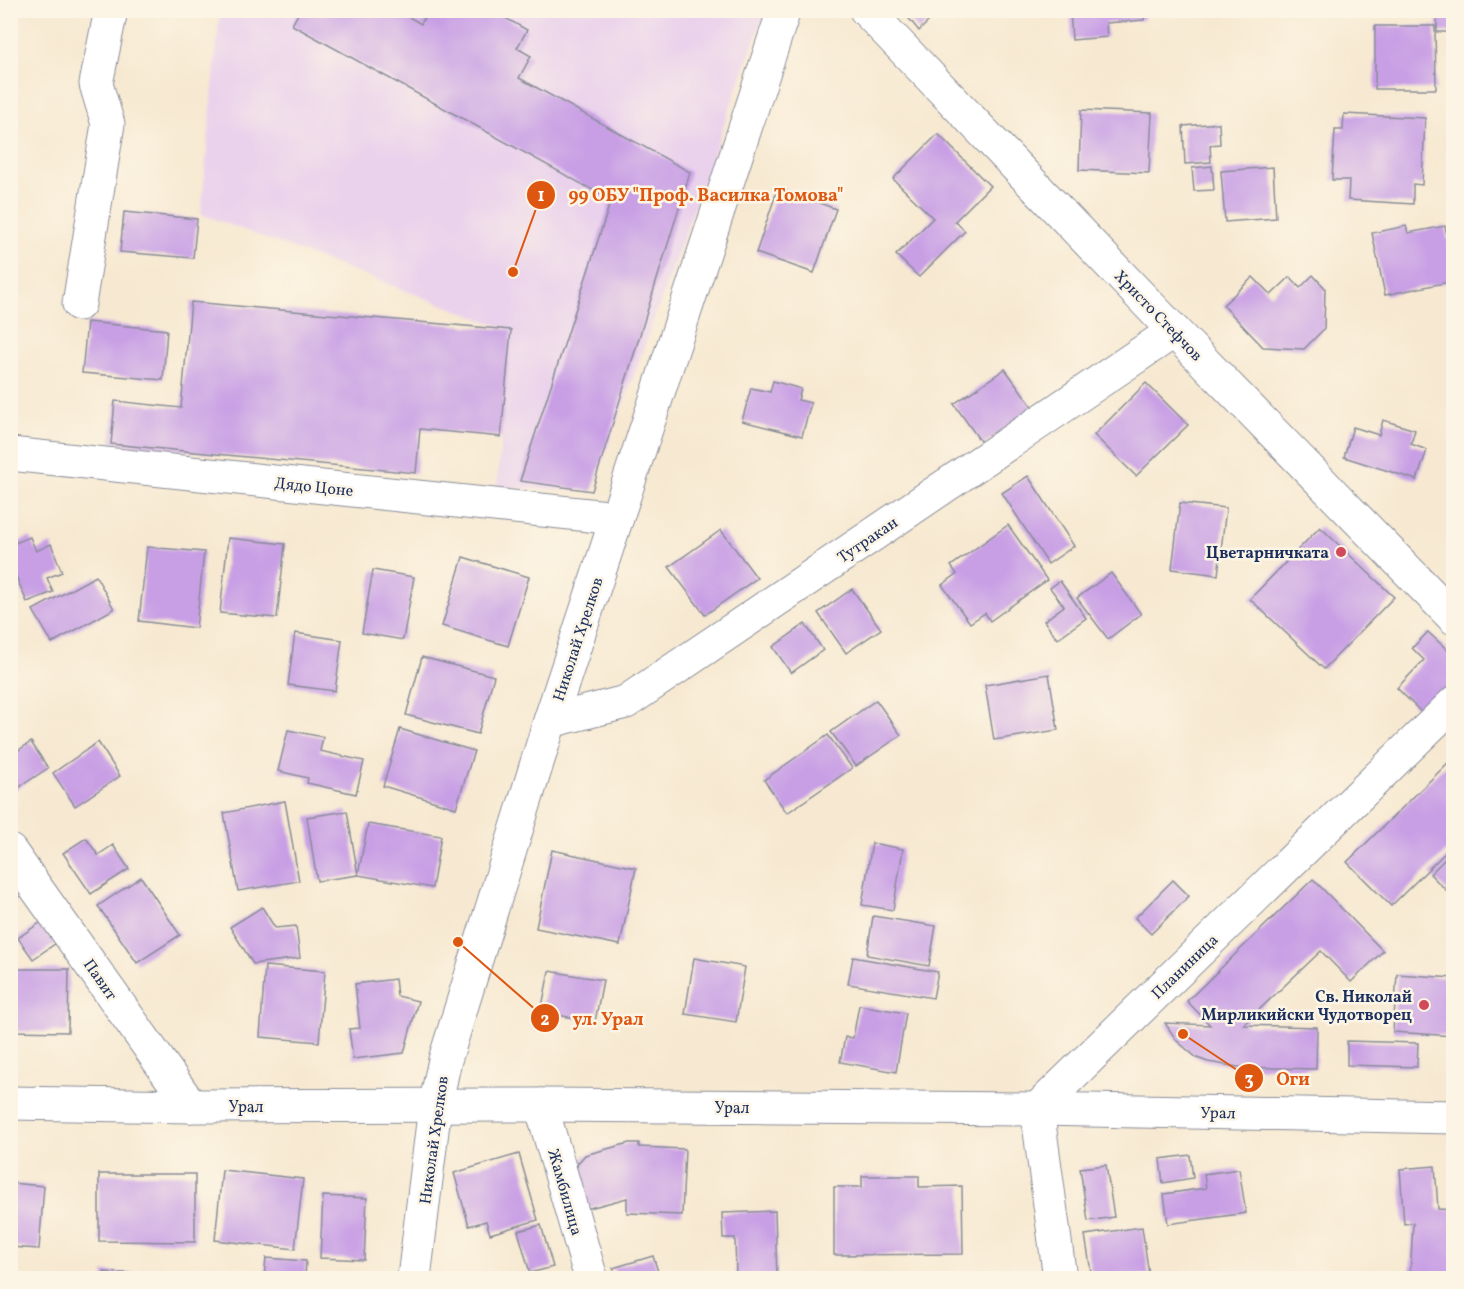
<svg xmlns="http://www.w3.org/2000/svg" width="1464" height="1289" viewBox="0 0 1464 1289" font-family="Vollkorn,serif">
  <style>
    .built { fill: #ead1ec }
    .building { fill: #c89fe5 }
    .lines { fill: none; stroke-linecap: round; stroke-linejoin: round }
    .minor-casing { stroke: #898c98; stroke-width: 35 }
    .minor { stroke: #fff; stroke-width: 33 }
    .poi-dot { fill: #d1495b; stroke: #fcf5e5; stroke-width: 2 }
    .labels { text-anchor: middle; stroke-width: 5; stroke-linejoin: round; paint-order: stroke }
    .street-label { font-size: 16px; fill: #1b2f5e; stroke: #fcf5e5 }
    .poi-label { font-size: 16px; font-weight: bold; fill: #1b2f5e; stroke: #fcf5e5; text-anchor: end }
    .leader { fill: none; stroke: #de5710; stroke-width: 2 }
    .callout-dot { fill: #de5710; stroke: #fcf5e5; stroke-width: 2 }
    .mark-label { font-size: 18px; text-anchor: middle; font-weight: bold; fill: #fff }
    .callout-label { font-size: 18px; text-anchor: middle; font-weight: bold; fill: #de5710; stroke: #fcf5e5; stroke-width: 5; stroke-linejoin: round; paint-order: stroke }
  </style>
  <rect width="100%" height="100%" fill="#fcf5e5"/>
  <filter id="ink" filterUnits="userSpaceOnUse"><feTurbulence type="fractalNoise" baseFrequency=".0167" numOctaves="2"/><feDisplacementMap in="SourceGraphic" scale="12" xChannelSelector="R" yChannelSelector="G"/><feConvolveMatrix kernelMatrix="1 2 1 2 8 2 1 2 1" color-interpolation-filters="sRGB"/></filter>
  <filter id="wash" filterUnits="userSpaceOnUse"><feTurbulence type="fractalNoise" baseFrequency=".008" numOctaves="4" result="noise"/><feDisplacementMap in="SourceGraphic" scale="24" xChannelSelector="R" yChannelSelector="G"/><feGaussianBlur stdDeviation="1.35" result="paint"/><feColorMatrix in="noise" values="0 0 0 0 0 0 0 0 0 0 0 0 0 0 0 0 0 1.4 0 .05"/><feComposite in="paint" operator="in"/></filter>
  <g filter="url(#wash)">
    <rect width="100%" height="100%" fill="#f7e9d1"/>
    <polygon class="built" points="220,11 765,11 592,491 497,487 510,330 201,214"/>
    <g id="blocks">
      <g class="building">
        <polygon points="300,10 397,10 421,24 428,10 491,10 527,30 517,48 531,56 519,78 690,172 592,491 520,481 611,200 292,25"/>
        <polygon points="902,10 940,10 919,31"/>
        <polygon points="1070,10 1144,10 1144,20 1106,23 1107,37 1072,40"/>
        <rect x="1437" y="10" width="17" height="22"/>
        <polygon points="1375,26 1435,26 1436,89 1375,89"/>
        <polygon points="1081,110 1152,113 1149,173 1079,170"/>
        <polygon points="1344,114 1425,118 1422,185 1413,184 1413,204 1348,200 1349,180 1332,180 1335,130 1343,130"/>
        <polygon points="1219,123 1220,144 1210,145 1211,162 1185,164 1183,126"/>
        <polygon points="938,134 990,186 955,221 965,231 919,277 896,255 933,218 893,179"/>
        <polygon points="1212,166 1214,190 1194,191 1192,168"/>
        <polygon points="1273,167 1276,218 1225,222 1221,171"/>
        <polygon points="778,188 836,209 814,273 756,253"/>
        <polygon points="124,212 197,219 193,258 120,252"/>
        <polygon points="1406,226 1408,233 1445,226 1454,265 1454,281 1385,295 1372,233"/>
        <polygon points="1313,275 1325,288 1324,329 1304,349 1263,347 1223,305 1253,277 1271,295 1290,277 1300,288"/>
        <polygon points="191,302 511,330 501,437 420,429 416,473 111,444 115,401 181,408"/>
        <polygon points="87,322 167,330 163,380 82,373"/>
        <polygon points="1005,369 1034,409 983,445 954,404"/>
        <polygon points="773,381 801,389 798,400 811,403 802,436 742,421 751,388 770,392"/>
        <polygon points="1146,383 1188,425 1136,476 1094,435"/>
        <polygon points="1383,420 1415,430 1411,444 1427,450 1417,480 1344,457 1353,427 1379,435"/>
        <polygon points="1028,476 1074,546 1048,564 1002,493"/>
        <polygon points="1180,503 1226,508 1218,575 1172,569"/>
        <polygon points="1008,525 1047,580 990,621 985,613 970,623 942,585 957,574 951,566"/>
        <polygon points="1320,527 1394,597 1324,669 1250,599"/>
        <polygon points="721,530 757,578 705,615 669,567"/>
        <polygon points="30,537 36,551 51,544 62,572 47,578 53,592 27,602 10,562 10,545"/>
        <polygon points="228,538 285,544 277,618 220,613"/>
        <polygon points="147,547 204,552 196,628 139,621"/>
        <polygon points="463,557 529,577 508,646 442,626"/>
        <polygon points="373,570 414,577 403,640 362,633"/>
        <polygon points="1111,573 1141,614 1108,639 1077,598"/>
        <polygon points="96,576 114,609 52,643 33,610"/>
        <polygon points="1060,581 1086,618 1057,639 1044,621 1064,606 1050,588"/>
        <polygon points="852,589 881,629 846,653 818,613"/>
        <polygon points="805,624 823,650 791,673 773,647"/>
        <polygon points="1428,632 1454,656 1454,681 1422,713 1397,688 1424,660 1412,648"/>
        <polygon points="295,633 342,640 335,691 288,685"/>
        <polygon points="422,657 494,676 478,734 406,715"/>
        <polygon points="1049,674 1058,730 994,740 985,685"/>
        <polygon points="876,700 901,735 856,766 831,732"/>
        <polygon points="400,729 474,751 456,808 383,786"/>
        <polygon points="288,730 323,737 320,751 364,761 356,794 307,783 308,778 278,771"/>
        <polygon points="828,735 852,768 787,813 764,780"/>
        <polygon points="31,742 48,768 15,790 10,783 10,756"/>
        <polygon points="98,742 120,776 75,806 53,773"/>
        <polygon points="1454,757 1454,844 1391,906 1347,862"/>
        <polygon points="285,801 299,881 238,891 224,813"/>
        <polygon points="347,811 358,875 317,881 307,817"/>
        <polygon points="368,824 441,836 432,888 358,875"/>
        <polygon points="86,838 98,855 113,845 129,869 91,894 63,853"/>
        <polygon points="872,843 903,849 893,910 862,905"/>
        <polygon points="552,850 636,868 620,945 536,928"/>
        <polygon points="1454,850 1454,894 1452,896 1430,874"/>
        <polygon points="10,873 25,893 10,903"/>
        <polygon points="141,877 180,935 137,963 98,906"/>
        <polygon points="1313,879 1383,951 1351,982 1321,951 1243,1025 1317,1027 1316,1069 1238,1067 1208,1062 1197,1058 1177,1041 1165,1023 1210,1025 1187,1001"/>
        <polygon points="1173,880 1189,896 1151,934 1135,918"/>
        <polygon points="262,907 275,928 296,926 300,958 253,964 230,927"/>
        <polygon points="873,916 936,926 929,966 867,955"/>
        <polygon points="44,920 59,941 33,959 18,938"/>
        <polygon points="853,957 938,972 933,998 848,984"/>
        <polygon points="694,958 745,967 736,1022 685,1014"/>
        <polygon points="265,966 325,971 319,1042 260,1037"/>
        <polygon points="10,969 69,969 68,1032 10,1031"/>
        <polygon points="549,971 603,980 595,1022 541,1012"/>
        <polygon points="1397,974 1454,978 1454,1036 1393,1032"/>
        <polygon points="395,979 397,996 418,1001 404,1053 353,1059 349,1029 360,1028 355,984"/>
        <polygon points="859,1005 906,1013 896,1072 840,1062 845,1037 853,1038"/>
        <polygon points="1347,1041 1418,1043 1417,1067 1347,1065"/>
        <polygon points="629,1143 639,1143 639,1147 685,1149 682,1215 627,1213 627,1198 586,1209 576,1169 578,1163 585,1155"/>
        <polygon points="519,1154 538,1220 490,1234 486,1221 469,1226 454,1173"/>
        <polygon points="1190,1155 1193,1178 1163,1183 1160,1159"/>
        <polygon points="1106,1165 1114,1217 1088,1221 1080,1168"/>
        <polygon points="1435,1166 1438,1209 1454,1210 1454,1278 1410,1278 1413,1223 1404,1224 1400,1169"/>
        <polygon points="1239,1169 1246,1213 1168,1224 1164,1194 1206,1188 1204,1174"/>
        <polygon points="222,1170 303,1179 295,1249 215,1240"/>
        <polygon points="99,1174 195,1174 195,1242 99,1241"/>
        <polygon points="862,1176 919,1176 919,1187 962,1186 963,1254 834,1255 834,1187 862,1187"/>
        <polygon points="10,1183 44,1186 39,1249 10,1247"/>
        <polygon points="323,1196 367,1198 364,1260 320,1258"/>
        <polygon points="775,1211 777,1278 736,1278 735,1238 723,1238 722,1213"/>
        <polygon points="541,1225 553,1267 530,1273 518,1231"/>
        <polygon points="1142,1227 1149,1275 1123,1278 1092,1278 1085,1235"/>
        <polygon points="653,1256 660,1278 617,1278 613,1268"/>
        <polygon points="266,1258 306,1261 305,1278 264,1278"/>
        <polygon points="104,1272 180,1276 180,1278 104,1278"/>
        <polygon points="956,1274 957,1278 942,1278"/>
      </g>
    </g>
  </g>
  <g filter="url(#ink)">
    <use href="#blocks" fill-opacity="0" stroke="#898c98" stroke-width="1.5"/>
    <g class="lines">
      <g class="minor-casing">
        <g id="minor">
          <polyline points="866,10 1174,331 1454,618"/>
          <polyline points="79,304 108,124 96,84 111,10"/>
          <polyline points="10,454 617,518"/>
          <polyline points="550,721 626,702 1174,331"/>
          <polyline points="10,851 191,1106"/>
          <polyline points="10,1103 191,1106 541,1105 1037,1109 1454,1117"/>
          <polyline points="541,1105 591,1278"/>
          <polyline points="1037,1109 1454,703"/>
          <polyline points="1037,1109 1060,1278"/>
          <polyline points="414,1278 435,1106 445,1060 550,721 784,10"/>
        </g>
      </g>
      <use href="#minor" class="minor"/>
    </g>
  </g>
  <g class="poi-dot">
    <circle cx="1341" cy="552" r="6"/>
    <circle cx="1424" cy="1005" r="6"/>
  </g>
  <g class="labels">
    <g class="street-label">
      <text transform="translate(1159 315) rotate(46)" y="6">Христо Стефчов</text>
      <text transform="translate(314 486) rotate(6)" y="6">Дядо Цоне</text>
      <text transform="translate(867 539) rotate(-34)" y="6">Тутракан</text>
      <text transform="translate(577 639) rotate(-72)" y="6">Николай Хрелков</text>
      <text transform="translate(1184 966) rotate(-44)" y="6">Планиница</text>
      <text transform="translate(101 979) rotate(55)" y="6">Павит</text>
      <text x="246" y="1112">Урал</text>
      <text x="732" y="1113">Урал</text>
      <text transform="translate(1218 1112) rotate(1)" y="6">Урал</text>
      <text transform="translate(433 1140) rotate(-82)" y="6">Николай Хрелков</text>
      <text transform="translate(566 1192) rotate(74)" y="6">Жамбилица</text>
    </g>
    <g class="poi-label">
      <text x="1329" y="558">Цветарничката</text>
      <text x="1412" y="1002">Св. Николай<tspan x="1412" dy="18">Мирликийски Чудотворец</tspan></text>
    </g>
  </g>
  <path class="leader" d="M513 272L541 195M458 942L545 1018M1183 1034L1249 1078"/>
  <g class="callout-dot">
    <circle cx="513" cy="272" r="6"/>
    <circle cx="458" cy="942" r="6"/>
    <circle cx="1183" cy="1034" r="6"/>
    <circle cx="541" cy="195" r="15"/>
    <circle cx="545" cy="1018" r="15"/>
    <circle cx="1249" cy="1078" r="15"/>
  </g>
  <g class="mark-label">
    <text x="541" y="201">1</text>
    <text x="545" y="1025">2</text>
    <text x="1249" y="1085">3</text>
  </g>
  <g class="callout-label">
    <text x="706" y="201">99 ОБУ "Проф. Василка Томова"</text>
    <text x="608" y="1025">ул. Урал</text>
    <text x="1293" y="1085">Оги</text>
  </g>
  <rect width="1464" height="1289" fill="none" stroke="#fcf5e5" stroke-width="36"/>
</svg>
